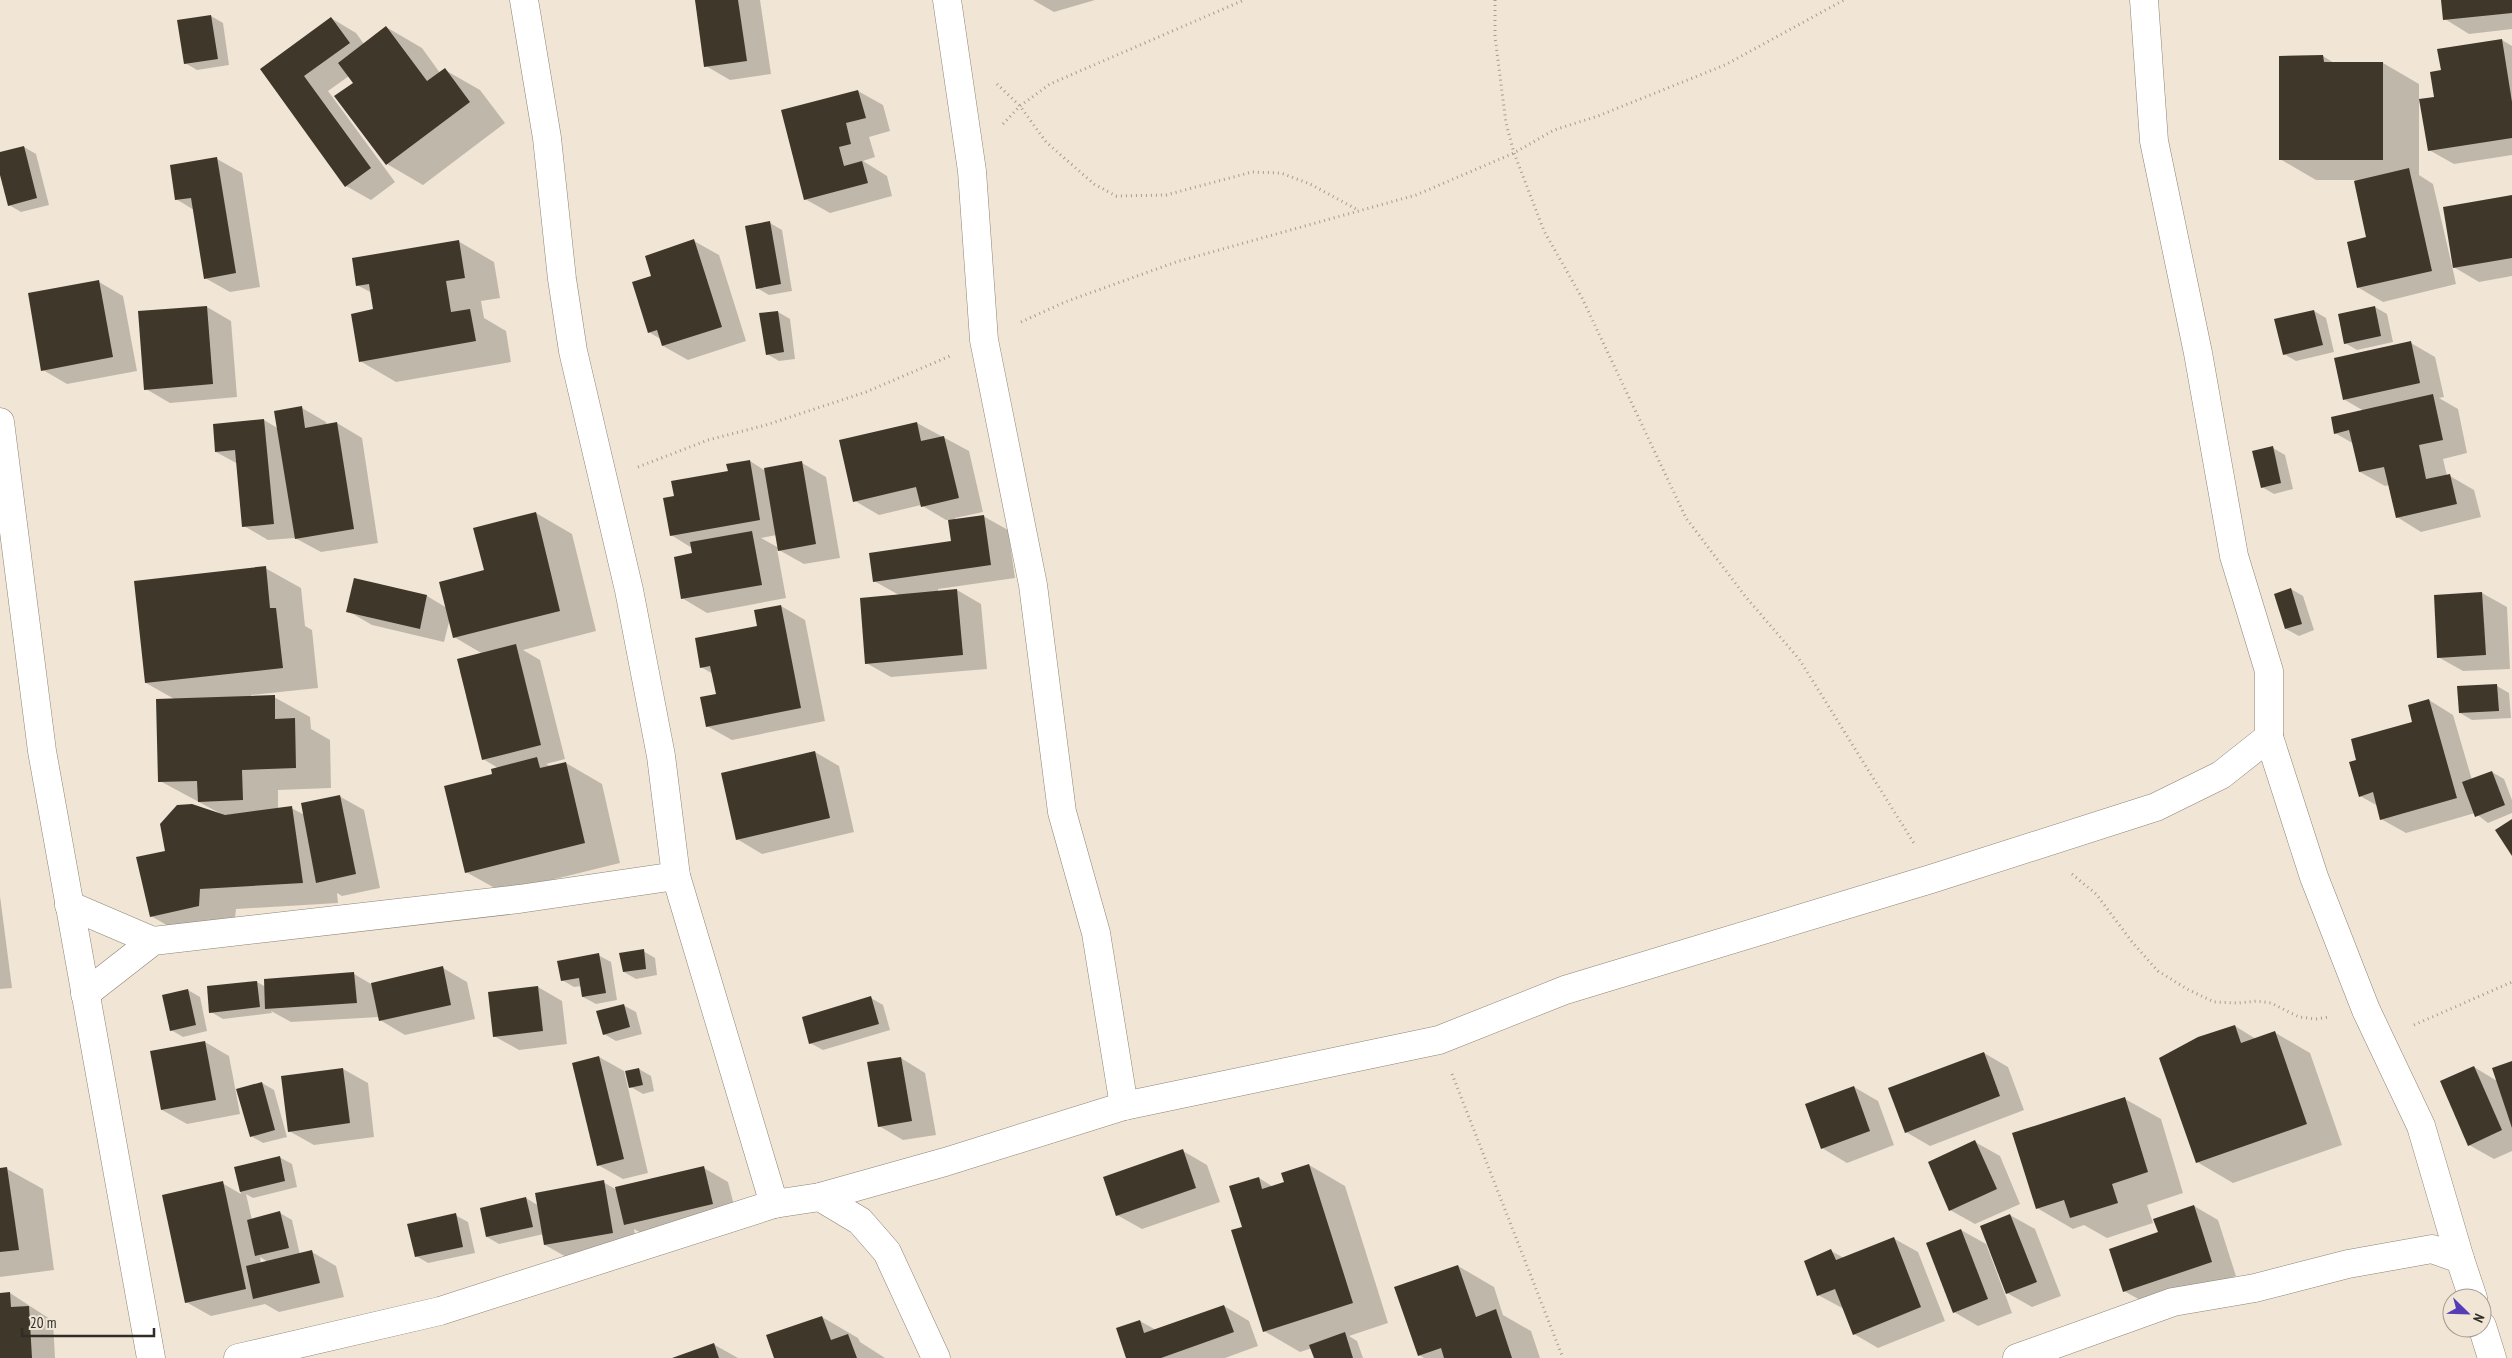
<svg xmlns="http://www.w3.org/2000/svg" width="2512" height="1358" viewBox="0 0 2512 1358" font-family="'PT Sans Narrow',sans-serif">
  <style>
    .shadow { fill: #0003; fill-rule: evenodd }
    .building { fill: #40372b }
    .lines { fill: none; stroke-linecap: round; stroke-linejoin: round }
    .street-casing { stroke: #8d8375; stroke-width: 29 }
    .path { stroke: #a59d91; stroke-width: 3; stroke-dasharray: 1 4; stroke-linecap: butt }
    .street { stroke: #fff; stroke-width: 28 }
  </style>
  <rect width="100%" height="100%" fill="#f1e5d6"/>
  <g class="shadow">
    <polygon points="696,0 760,0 771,74 730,80 706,66"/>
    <polygon points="1033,0 1095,0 1054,12"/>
    <polygon points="2442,0 2512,0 2512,29 2469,34 2445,19"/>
    <polygon points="211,16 223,23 229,65 197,70 185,63"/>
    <polygon points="331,18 356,33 364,44 386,27 422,48 440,73 445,70 480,90 505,123 423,185 387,164 336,97 355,83 349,76 328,91 395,182 371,200 346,186 261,70"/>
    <polygon points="2502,40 2512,46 2512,155 2454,164 2429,150 2436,98 2442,71"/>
    <polygon points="2323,56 2334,63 2383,63 2419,84 2419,175 2433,184 2452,266 2512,196 2512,276 2479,282 2452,266 2456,284 2383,302 2359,288 2368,238 2355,180 2316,180 2280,159"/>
    <polygon points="858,91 883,105 890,131 869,137 875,157 863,161 887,176 892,196 830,213 805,199"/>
    <polygon points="24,147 36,154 49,205 21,212 9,205 0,170 0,153"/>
    <polygon points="217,159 242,173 260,287 230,292 205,278 194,210 176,199"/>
    <polygon points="770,223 782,230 792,291 769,295 757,288"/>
    <polygon points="458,241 494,262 500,298 481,301 484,318 506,331 511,362 396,382 360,361 375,310 372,293 357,285"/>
    <polygon points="694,241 719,255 746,341 688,360 663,346 662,340 649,332 653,277"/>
    <polygon points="99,282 123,296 137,371 67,384 43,370"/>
    <polygon points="207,307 231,321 237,397 170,403 146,389"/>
    <polygon points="2375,307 2387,314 2393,342 2357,350 2345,343"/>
    <polygon points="2314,311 2326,318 2334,352 2296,361 2284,354"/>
    <polygon points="778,312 790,319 795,359 779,361 767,354"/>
    <polygon points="2411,343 2435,357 2444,397 2439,398 2458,409 2467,453 2443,459 2447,476 2450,476 2474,490 2481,517 2421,532 2397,517 2389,485 2385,486 2360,472 2354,444 2335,433 2364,411 2345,400"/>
    <polygon points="302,408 326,422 327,425 337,423 362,438 378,543 321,552 295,538 268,540 244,526 238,464 216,452 264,420 279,429"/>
    <polygon points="917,423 969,451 983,512 955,518 955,520 983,516 1008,530 1015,578 938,589 938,592 957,590 981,604 987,669 891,677 866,663 899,595 874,581 952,542 949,520 946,520 921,505 879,515 855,501"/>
    <polygon points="2273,448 2285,455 2293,489 2274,494 2262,487"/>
    <path d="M750,461l14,9 38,-7 24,14 14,81 -36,6 -27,-15 9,49 -79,15 -25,-15 12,-44 -2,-6 -21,-13 5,-38zM777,535l2,13 -18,-10z"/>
    <polygon points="536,513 572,534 596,631 523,650 540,660 565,759 546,764 550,766 566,763 602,784 620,863 502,892 466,872 493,775 498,768 483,759 483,654 454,637 450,618 444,642 372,625 348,611 355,580 427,596 447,608 485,571"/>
    <polygon points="265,568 301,588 305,626 312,630 318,688 251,695 251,697 274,697 310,717 311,729 330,740 331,788 278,790 278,809 291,808 305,815 339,796 364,810 380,888 342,896 337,893 338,903 236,909 234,927 187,937 151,916 166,852 223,815 160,781 176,700 146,683"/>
    <polygon points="2291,589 2303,596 2314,630 2299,636 2286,629"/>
    <polygon points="2482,593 2507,607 2510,669 2463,671 2438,657 2435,596"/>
    <polygon points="781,606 805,620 825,721 732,740 707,726 718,695 713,674 701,667 758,627"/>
    <polygon points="2497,686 2509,693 2511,718 2472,720 2460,713 2459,688"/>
    <polygon points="2429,700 2453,715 2472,780 2492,772 2504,779 2512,800 2512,813 2488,823 2475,813 2406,833 2381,819 2378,806 2360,796 2358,761 2414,722"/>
    <polygon points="815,752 839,766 854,832 762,854 737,839"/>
    <polygon points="0,896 12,988 0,989"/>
    <polygon points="643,951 655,958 657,975 636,979 624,972"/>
    <polygon points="598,955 611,962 617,1000 596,1004 583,997 582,986 574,987 562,980"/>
    <polygon points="443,968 467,982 475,1019 405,1035 380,1020 379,1017 291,1022 271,1011 272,1013 223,1019 211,1012 257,982 266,987 354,974 371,984"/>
    <polygon points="538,987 562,1001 567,1044 519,1050 494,1036"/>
    <polygon points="188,990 200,997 207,1031 183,1037 171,1030"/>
    <polygon points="871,998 883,1005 890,1030 823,1050 810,1043"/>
    <polygon points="623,1005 636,1012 642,1034 616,1041 604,1034"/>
    <polygon points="2235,1026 2256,1039 2274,1032 2310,1053 2342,1145 2233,1183 2197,1162"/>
    <polygon points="205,1042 229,1056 240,1114 187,1124 162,1110"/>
    <polygon points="1984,1053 2008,1067 2024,1110 1930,1146 1906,1132"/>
    <polygon points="599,1057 624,1071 648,1173 623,1179 598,1165"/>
    <polygon points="901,1058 925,1073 936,1135 903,1140 879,1126"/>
    <polygon points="2512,1063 2512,1151 2494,1159 2469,1145 2474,1067 2497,1081"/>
    <polygon points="343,1069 368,1083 374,1137 314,1145 289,1131 282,1077"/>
    <polygon points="639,1069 651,1076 654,1091 643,1094 631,1087"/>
    <polygon points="262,1083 274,1090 287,1137 263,1143 251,1136"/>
    <polygon points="1854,1087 1878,1101 1894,1145 1847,1163 1822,1148"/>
    <polygon points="2125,1099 2161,1119 2183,1193 2147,1205 2153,1223 2107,1238 2084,1225 2073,1229 2037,1208"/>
    <polygon points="1975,1142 2000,1156 2020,1204 1975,1224 1950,1210"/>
    <polygon points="1183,1151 1207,1165 1220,1202 1142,1229 1117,1215"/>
    <path d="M279,1157l13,7 5,23 -44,11 -7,-4 6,26 28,-7 12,7 8,35 12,-3 24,14 8,31 -65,15 -14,-8 -54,12 -25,-14 36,-119 19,11 -5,-26zM260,1257l8,5 -7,2z"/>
    <polygon points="1309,1165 1345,1186 1388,1323 1349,1336 1357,1341 1363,1358 1316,1358 1312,1348 1300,1352 1264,1331 1244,1228 1259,1178 1273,1187 1285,1183"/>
    <polygon points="704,1168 728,1182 737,1217 650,1238 634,1229 637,1247 570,1259 545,1245 544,1234 499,1244 487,1237 526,1198 539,1206 603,1182 617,1190"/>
    <polygon points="7,1169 43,1189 54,1270 0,1277 0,1170"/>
    <polygon points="2194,1206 2218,1220 2236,1276 2149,1305 2124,1291 2160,1233"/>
    <polygon points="455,1215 468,1222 475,1253 428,1263 416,1256"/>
    <polygon points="2010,1215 2035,1229 2061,1296 2032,1307 2007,1293"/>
    <polygon points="1961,1230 1986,1244 2012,1313 1978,1326 1954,1312"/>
    <polygon points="1893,1238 1918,1252 1945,1321 1878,1348 1854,1334 1844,1309 1818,1295 1831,1251 1844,1258"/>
    <polygon points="1458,1266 1494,1287 1503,1315 1531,1331 1540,1358 1424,1358 1419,1355"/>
    <polygon points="10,1293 53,1321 55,1358 0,1358 0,1294"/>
    <polygon points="1224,1306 1249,1321 1258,1346 1225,1358 1128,1358 1140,1321 1156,1330"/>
    <polygon points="822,1317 858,1338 860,1342 885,1358 775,1358"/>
    <polygon points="713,1344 738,1358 675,1358"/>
  </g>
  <g class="building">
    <polygon points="695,0 738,0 747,61 704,67"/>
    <polygon points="2441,0 2512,0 2512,13 2443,20"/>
    <polygon points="211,15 218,59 184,64 177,20"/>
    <polygon points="331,17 350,43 304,76 371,168 345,187 260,69"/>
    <polygon points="386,26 427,81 445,68 470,102 386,165 334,96 353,83 338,63"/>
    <polygon points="2502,39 2512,102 2512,138 2428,151 2419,99 2434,97 2430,72 2441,70 2437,49"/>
    <polygon points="2323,55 2324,62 2383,62 2383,160 2279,160 2279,56"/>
    <polygon points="858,90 866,118 846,123 851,144 839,147 844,166 862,161 868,183 804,200 781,110"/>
    <polygon points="24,146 37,198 8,206 0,175 0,152"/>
    <polygon points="217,157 236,273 204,279 191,198 175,200 170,165"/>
    <polygon points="2409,168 2432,271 2357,288 2347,242 2366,237 2354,181"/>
    <polygon points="2512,195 2512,258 2453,268 2443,207"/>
    <polygon points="770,221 781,284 756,289 745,226"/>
    <polygon points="694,239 722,327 662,346 657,330 648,333 632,282 651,276 645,256"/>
    <polygon points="459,240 465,278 446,281 451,312 470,309 476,341 359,362 351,314 373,309 369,284 356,286 352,258"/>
    <polygon points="99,280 113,357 41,371 28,293"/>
    <polygon points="207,306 213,384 144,390 138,311"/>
    <polygon points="2375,306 2381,336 2344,344 2338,314"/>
    <polygon points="2314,310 2323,345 2283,355 2274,319"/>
    <polygon points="778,311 784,352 766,355 759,313"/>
    <polygon points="2411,341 2420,383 2343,400 2334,358"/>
    <polygon points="2433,394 2443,440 2419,445 2426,479 2450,474 2457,504 2396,518 2384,467 2359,472 2349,430 2334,434 2331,417"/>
    <polygon points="302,406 305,428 337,422 354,529 295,539 274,411"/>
    <polygon points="264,419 274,524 242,527 235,450 215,452 213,424"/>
    <polygon points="917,422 921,441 944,436 959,498 921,507 916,487 853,502 839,440"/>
    <polygon points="2273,446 2281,483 2261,488 2252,451"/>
    <polygon points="750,460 760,520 670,536 663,498 674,496 671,481 728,471 726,464"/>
    <polygon points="802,461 816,544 778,551 764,468"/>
    <polygon points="536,512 560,611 453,638 439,582 484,570 473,528"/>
    <polygon points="984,515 991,565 873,582 869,553 951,541 948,520"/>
    <polygon points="752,531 762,585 681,599 674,557 692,553 690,542"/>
    <polygon points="266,566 270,608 276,608 283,668 145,683 134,581"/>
    <polygon points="354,578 427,595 420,629 346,612"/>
    <polygon points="2291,588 2302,624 2285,629 2274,594"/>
    <polygon points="957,589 963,655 865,664 860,598"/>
    <polygon points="2482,592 2486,655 2437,658 2434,595"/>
    <polygon points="781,605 801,708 706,727 700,697 716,694 710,666 700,668 695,638 757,626 754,610"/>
    <polygon points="516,644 541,745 482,760 457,659"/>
    <polygon points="2497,684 2499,711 2459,713 2457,686"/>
    <polygon points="275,695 275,719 295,718 296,768 242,770 243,800 198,802 197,781 158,782 156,699"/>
    <polygon points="2429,699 2457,798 2380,820 2373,792 2359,797 2349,762 2356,760 2351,739 2412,722 2408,705"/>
    <polygon points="815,751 830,818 736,840 721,773"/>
    <polygon points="537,757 540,768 566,762 585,843 465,873 444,786 492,774 491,769"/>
    <polygon points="2492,771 2505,805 2475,817 2462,782"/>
    <polygon points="340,795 356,874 316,883 301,803"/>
    <polygon points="192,804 225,815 292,806 303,883 200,889 199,906 150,917 136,857 165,851 160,824 177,805"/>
    <polygon points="2512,819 2512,856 2495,830"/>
    <polygon points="644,949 646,969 623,972 619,953"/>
    <polygon points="599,953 606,993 582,997 579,978 561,981 557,961"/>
    <polygon points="443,966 451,1005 379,1021 371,983"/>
    <polygon points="354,972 357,1003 265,1009 264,979"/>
    <polygon points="257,981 260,1007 209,1013 207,986"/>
    <polygon points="538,986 543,1031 493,1037 488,992"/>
    <polygon points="188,989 196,1025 170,1031 162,995"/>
    <polygon points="871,996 879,1024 809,1044 802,1017"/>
    <polygon points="624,1004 630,1027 603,1035 596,1011"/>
    <polygon points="2235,1025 2241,1043 2275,1031 2307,1124 2196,1163 2159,1058 2198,1037"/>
    <polygon points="205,1041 216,1100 161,1110 150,1051"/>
    <polygon points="1984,1052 2000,1096 1905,1133 1888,1088"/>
    <polygon points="599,1056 624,1159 597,1166 572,1063"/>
    <polygon points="901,1057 912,1121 878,1127 867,1062"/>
    <polygon points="2512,1061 2512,1128 2492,1068"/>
    <polygon points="2474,1066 2502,1130 2468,1146 2440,1081"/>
    <polygon points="343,1068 350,1123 288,1132 281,1076"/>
    <polygon points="639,1068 643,1085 629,1088 625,1071"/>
    <polygon points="262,1082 275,1130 250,1137 236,1089"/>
    <polygon points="1854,1086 1870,1131 1821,1149 1805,1104"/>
    <polygon points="2125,1097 2148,1172 2112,1184 2118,1203 2070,1218 2064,1200 2036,1209 2012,1133"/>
    <polygon points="1975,1140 1997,1189 1949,1211 1928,1162"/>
    <polygon points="1183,1149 1196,1188 1116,1216 1103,1177"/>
    <polygon points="280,1156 285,1181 240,1192 234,1167"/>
    <polygon points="1309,1164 1353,1303 1263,1332 1231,1230 1242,1227 1229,1186 1259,1177 1262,1189 1284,1182 1281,1173"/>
    <polygon points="704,1166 713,1204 624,1225 615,1187"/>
    <polygon points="7,1167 19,1250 0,1252 0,1168"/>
    <polygon points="604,1180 613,1233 544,1245 535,1193"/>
    <polygon points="223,1181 246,1289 185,1303 162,1195"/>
    <polygon points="526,1197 533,1227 486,1237 480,1208"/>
    <polygon points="2194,1205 2212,1262 2123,1292 2109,1249 2158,1232 2153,1219"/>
    <polygon points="280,1211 289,1248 255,1256 247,1220"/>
    <polygon points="456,1213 463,1247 415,1257 407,1224"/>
    <polygon points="2010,1214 2037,1282 2006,1294 1980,1226"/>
    <polygon points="1961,1229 1988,1299 1953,1313 1926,1243"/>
    <polygon points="1894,1237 1921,1307 1853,1335 1835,1289 1817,1296 1804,1261 1831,1249 1836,1260"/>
    <polygon points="312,1250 320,1283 253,1299 246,1266"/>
    <polygon points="1458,1265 1476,1317 1496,1309 1512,1358 1444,1358 1441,1348 1418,1356 1394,1287"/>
    <polygon points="10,1292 11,1307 29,1306 32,1358 0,1358 0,1293"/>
    <polygon points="1224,1305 1234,1332 1161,1358 1126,1358 1116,1328 1140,1320 1144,1333"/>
    <polygon points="822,1316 831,1340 848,1334 857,1358 774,1358 766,1335"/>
    <polygon points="1345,1332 1353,1358 1314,1358 1309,1345"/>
    <polygon points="714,1343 719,1358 672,1358"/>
  </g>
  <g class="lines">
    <g class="street-casing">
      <g id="street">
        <polyline points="524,0 547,138 562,279 573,351 629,590 661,756 676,876 774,1204"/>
        <polyline points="947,0 972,171 984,340 1033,585 1062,812 1096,933 1124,1106"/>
        <polyline points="0,422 42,751 151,1358"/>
        <polyline points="2269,737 2314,877 2366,1010 2421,1126 2460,1259"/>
        <polyline points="69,905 153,941"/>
        <polyline points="85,994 153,941 519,899 676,876"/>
        <polyline points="820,1197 860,1221 887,1252 936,1358"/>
        <polyline points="2482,1326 2492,1358"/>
        <polyline points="238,1358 440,1311 774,1204 820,1197 945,1162 1124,1106 1439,1040 1565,990 1931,879 2156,807 2221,775 2269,737 2269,671 2234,556 2198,353 2154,141 2144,0"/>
        <polyline points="2017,1358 2173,1302 2255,1288 2348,1264 2432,1249 2460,1259 2473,1298"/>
      </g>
    </g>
    <g class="path">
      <polyline points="1495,0 1495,37 1506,123 1514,153 1544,231 1582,298 1686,518 1745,596 1799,659 1915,845"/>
      <polyline points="997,84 1020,106 1046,142 1094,184 1116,196 1166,195 1252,172 1281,173 1310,184 1358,210"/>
      <polyline points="1003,124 1020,106 1050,84 1244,0"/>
      <polyline points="1021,322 1065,302 1176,262 1416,195 1514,153 1554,130 1598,116 1725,65 1844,0"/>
      <polyline points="638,467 708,440 766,425 866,392 950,356"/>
      <polyline points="2072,874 2096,894 2132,942 2158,971 2187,989 2214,1002 2238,1003 2257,1001 2271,1003 2299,1017 2316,1019 2329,1017"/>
      <polyline points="2414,1025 2512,982"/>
      <polyline points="1452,1074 1563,1358"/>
    </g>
    <use href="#street" class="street"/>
  </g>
  <g transform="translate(2467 1313) rotate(113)"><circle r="24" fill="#f1e5d6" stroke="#a49b90"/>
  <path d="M0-4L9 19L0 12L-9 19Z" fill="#553db5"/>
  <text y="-8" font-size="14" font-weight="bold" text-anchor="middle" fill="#302c26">N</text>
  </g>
  <path d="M22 1328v8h132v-8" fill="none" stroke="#302c26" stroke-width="2.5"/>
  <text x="30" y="1328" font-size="15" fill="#302c26" stroke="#f1e5d6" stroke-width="4" paint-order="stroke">20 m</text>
</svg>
